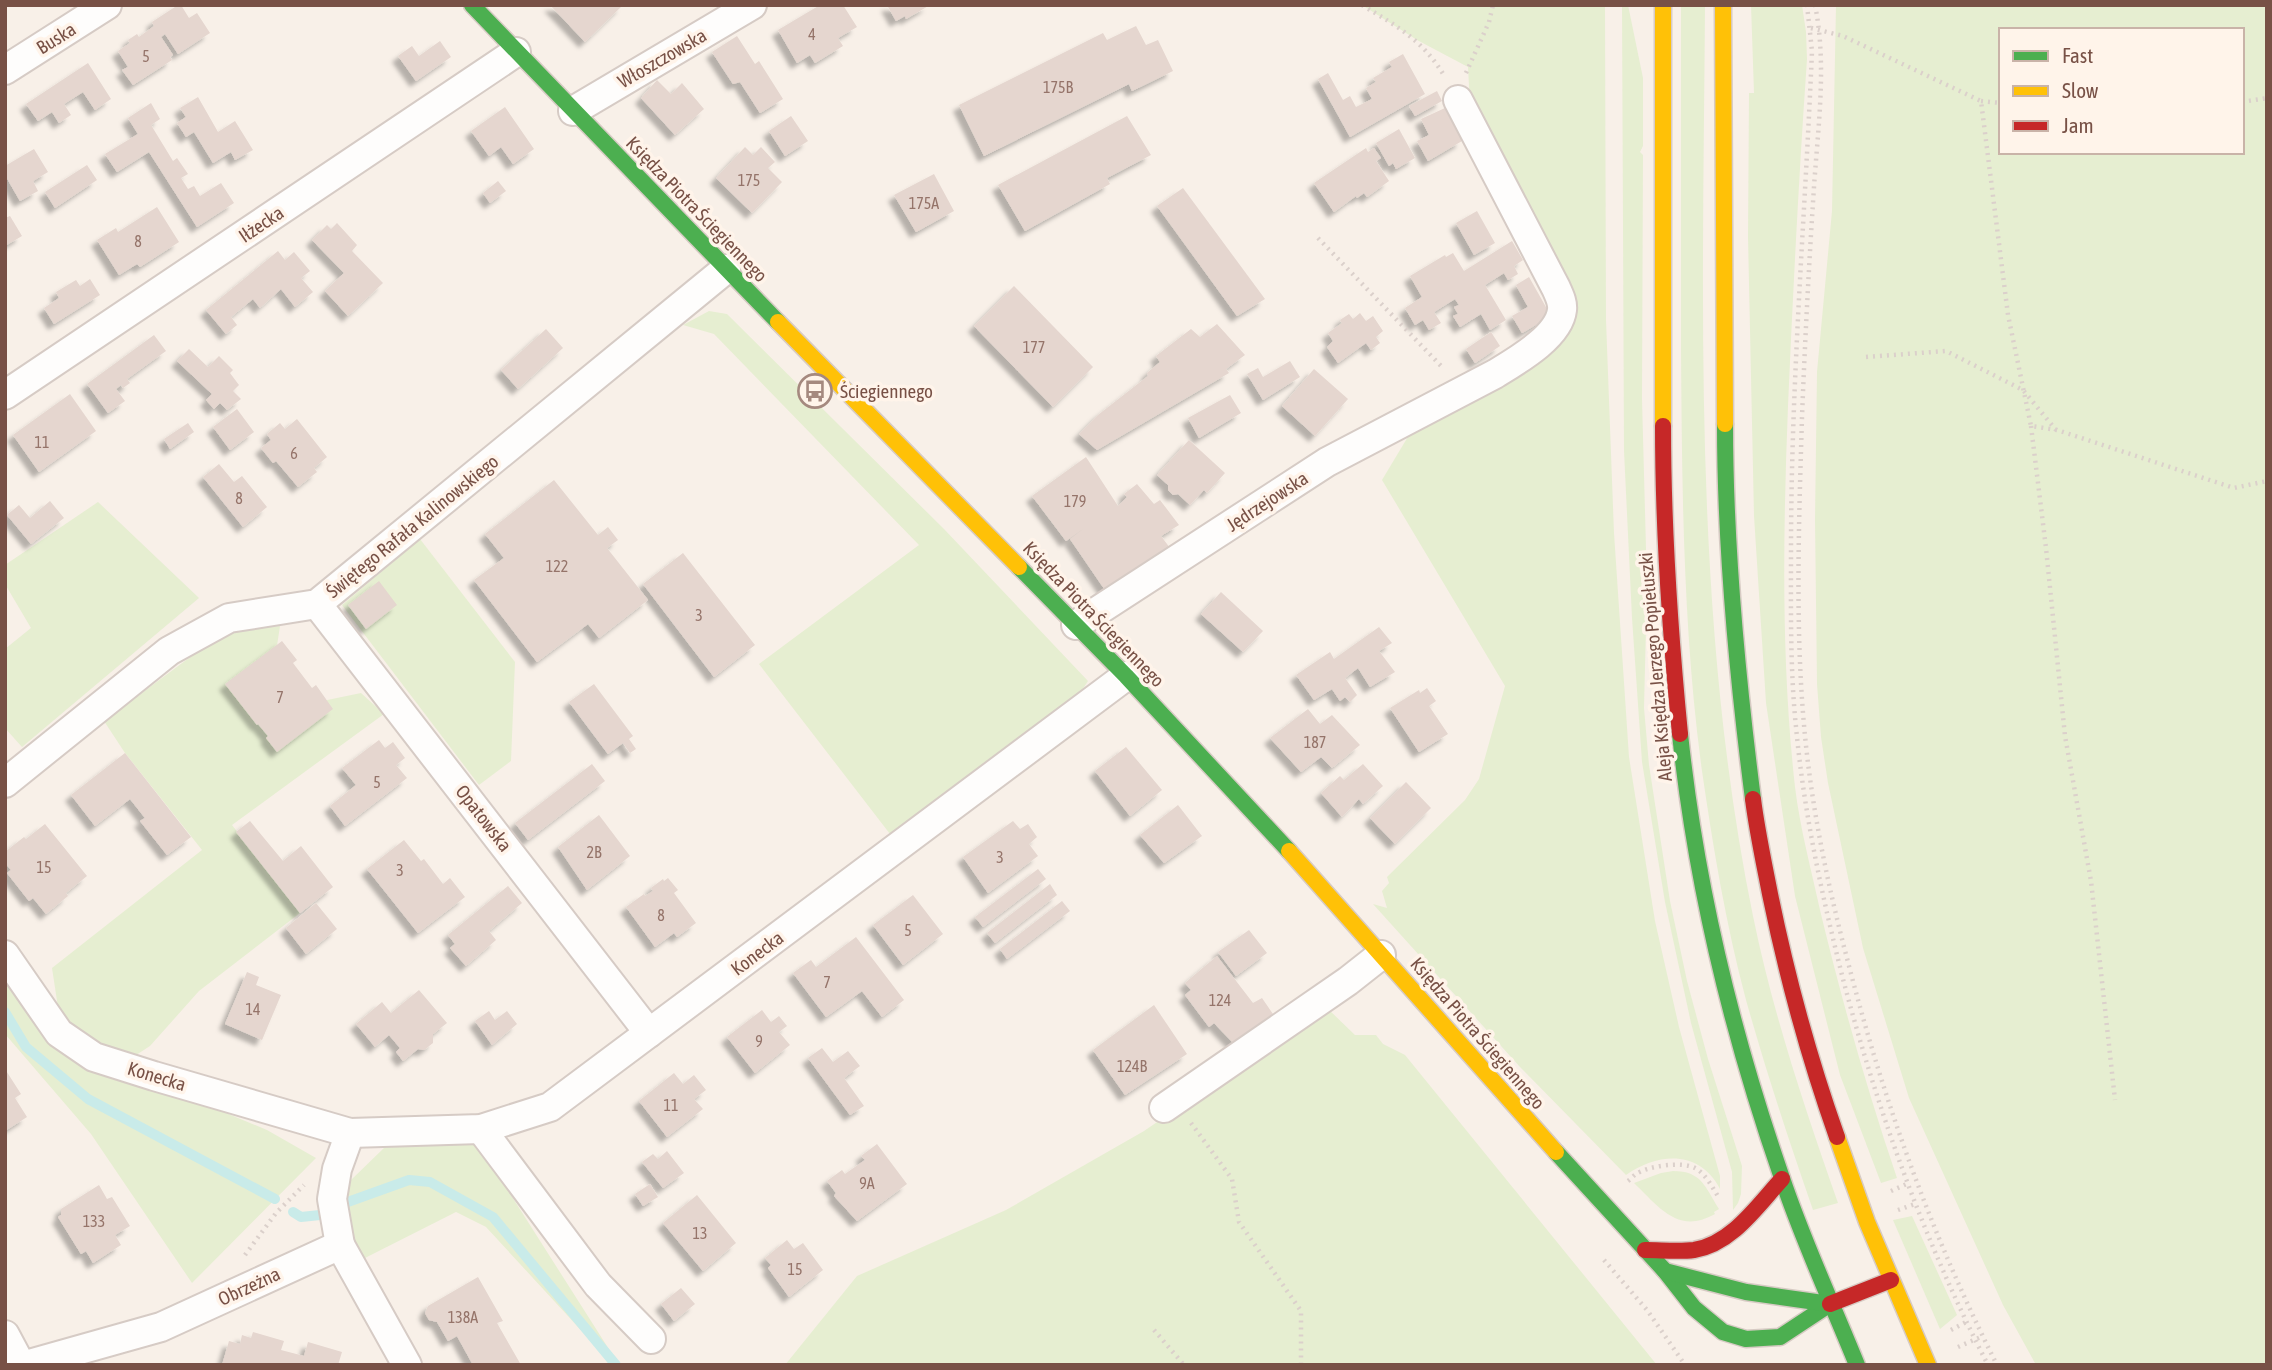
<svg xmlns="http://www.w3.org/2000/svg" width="2272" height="1370" viewBox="0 0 2272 1370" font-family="'Asap Condensed',sans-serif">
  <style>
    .green { fill: #e6eed1; fill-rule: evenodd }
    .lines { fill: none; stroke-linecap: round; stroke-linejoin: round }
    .stream { stroke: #c9ebe9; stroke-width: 10 }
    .building { fill: #e5d6cf; filter: url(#shadow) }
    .street-casing { stroke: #d6cbc5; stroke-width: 32 }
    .fast-casing { stroke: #d7cbc4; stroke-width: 19 }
    .slow-casing { stroke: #d7cbc4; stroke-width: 19 }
    .jam-casing { stroke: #d7cbc4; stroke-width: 19 }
    .path { stroke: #dbd0cb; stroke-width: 4.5; stroke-dasharray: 2 5; stroke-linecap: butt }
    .street { stroke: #fefdfc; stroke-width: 28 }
    .fast { stroke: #4caf50; stroke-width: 16 }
    .slow { stroke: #ffc107; stroke-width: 16 }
    .jam { stroke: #c62828; stroke-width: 16 }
    .labels { text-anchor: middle; stroke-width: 7; stroke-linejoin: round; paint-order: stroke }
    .number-label { font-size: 16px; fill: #95746a }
    .street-label { font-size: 19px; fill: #785146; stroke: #fff4ea }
    .poi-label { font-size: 19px; fill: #785146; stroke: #fff4ea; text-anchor: start }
  </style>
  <defs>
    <filter id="shadow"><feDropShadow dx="-6" dy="6" stdDeviation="2" flood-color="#0004"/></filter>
  </defs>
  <rect width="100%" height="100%" fill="#f8f0e8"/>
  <g class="green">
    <path d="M1362,5h243l1,315 8,213 15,224 26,164 24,106 41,149v13c-20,-39 -61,-37 -94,-14l-106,-108 -147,-163 14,4 -5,-17 7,-8 -2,-6 78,-77 14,-21 26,-93 -123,-206 27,-45 96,-52 66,-67 6,-4 -107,-207 -2,-38 -51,-27z"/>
    <polygon points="1622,5 1628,5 1643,78 1643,146 1640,152 1643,155 1642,399 1647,586 1644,708 1649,765 1670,901 1687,981 1708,1059 1742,1166 1741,1194 1738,1203 1733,1210 1732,1172 1691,1023 1665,902 1642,762 1632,618 1624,451"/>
    <path d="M1681,5h24c-2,304 -13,612 48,911 20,98 52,193 85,287l-25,7c-24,-69 -47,-139 -67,-210 -20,-75 -33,-153 -44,-229 -19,-140 -20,-282 -21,-422 0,-115 0,-229 0,-344z"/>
    <path d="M1751,5h51l4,27 1,27c-8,116 -14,231 -19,347 -5,127 -7,255 7,381 5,41 16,82 25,123 22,91 47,180 77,268l-16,5 -41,-108 -45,-179 -29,-193 -12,-187 -6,-279 1,-144h5z"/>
    <path d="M1836,5h431v1360h-231l-33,-60 -94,-207 -46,-150 -35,-165 -7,-46 -4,-53 -2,-164 2,-148 15,-161zM2001,30h241v122h-241z"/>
    <polygon points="709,311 727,314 944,529 1088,681 1079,695 890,834 759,664 919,545 714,334 683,325"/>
    <polygon points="98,502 199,598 22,747 5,728 5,649 31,628 5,584 5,565"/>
    <polygon points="420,539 515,662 511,761 479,785 342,605"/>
    <polygon points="280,626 274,665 308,704 361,693 384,714 232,825 300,913 199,991 150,1046 130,1059 89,1042 59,1014 52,968 202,850 125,753 104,721 224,632"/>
    <polygon points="5,981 75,1050 267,1130 316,1158 192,1283 91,1134 5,1034"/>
    <polygon points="1326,1007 1355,1035 1376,1035 1383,1044 1405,1055 1657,1365 785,1365 857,1276 1006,1210 1144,1131"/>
    <polygon points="439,1143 479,1145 619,1365 613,1365 486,1227 456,1212 363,1259 341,1211 351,1180 385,1147"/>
    <path d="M1673,1171c29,0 32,16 46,38l-5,3 1,2c-37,21 -56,-7 -81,-31l27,-10z"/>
    <polygon points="1912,1216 1957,1315 1940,1329 1893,1220"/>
  </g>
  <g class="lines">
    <g class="stream">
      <polyline points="5,1012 26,1047 88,1099 275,1199"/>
      <polyline points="345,1203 409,1180 430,1182 493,1217 616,1365"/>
      <polyline points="293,1212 301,1217 320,1215"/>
    </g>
  </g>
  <g class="building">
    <polygon points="178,5 181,5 189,18 197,13 210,33 178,54 165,34 161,37 173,55 170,57 172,60 133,85 122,70 128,67 118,51 130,43 128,40 137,34 139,37 154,26 152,22"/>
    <polygon points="550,5 623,5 585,42"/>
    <polygon points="820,5 843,5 857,27 838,38 843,46 815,63 810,55 797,63 778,30"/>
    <polygon points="887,5 930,5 906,19 905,16 896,21"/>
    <polygon points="1136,26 1146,45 1158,40 1173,71 1132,91 1129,84 984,156 959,105 1103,33 1107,40"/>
    <polygon points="737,36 755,64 759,61 783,99 760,113 740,82 733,84 712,52"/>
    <polygon points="440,41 451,57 416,81 398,56 412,46 419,56"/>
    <polygon points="1403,54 1425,94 1350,137 1318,79 1328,73 1343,100 1350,96 1356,107 1372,99 1366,88 1376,82 1373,78 1392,67 1389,62"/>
    <polygon points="88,63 111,99 95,110 83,92 64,104 71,115 59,123 52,112 38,121 26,104"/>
    <polygon points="657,80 671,94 682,83 704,109 675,135 641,98"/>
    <polygon points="1437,91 1442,101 1415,116 1409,106"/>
    <polygon points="198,97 218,132 235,121 253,150 235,160 231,152 213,163 194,132 186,137 177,123 186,117 180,108"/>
    <polygon points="151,103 160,119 151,125 173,161 177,158 188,174 181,178 188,189 194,186 200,196 221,183 234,203 197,227 149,152 117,172 105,154 138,134 128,118"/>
    <polygon points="505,107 534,149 513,164 501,147 489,156 471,131"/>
    <polygon points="1445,108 1462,141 1428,161 1417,141 1429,135 1421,119"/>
    <polygon points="791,116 808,141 785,156 769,131"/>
    <polygon points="1127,116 1151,155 1107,178 1110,184 1025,231 998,185"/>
    <polygon points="1399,129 1415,158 1396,169 1393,163 1389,166 1376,143"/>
    <polygon points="745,147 753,155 761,147 775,162 768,168 782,182 752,213 716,178"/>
    <polygon points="1366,148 1368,152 1374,148 1381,158 1376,161 1389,181 1367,197 1364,193 1357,198 1356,196 1334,212 1314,183"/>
    <polygon points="34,149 48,172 33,181 38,191 20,201 5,175 5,166"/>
    <polygon points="87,165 97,180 55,208 45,192"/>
    <polygon points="934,174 954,211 916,232 894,195"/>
    <polygon points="498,181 506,191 490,203 483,193"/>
    <polygon points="1183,188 1265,299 1237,316 1157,206"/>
    <polygon points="157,207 179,242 140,267 137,264 119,275 97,240 116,228 118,232"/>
    <polygon points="1477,211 1495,243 1474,255 1456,223"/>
    <polygon points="10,216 22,236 5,246 5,218"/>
    <polygon points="337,223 357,245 352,251 383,283 348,316 325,291 344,273 312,240 327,225 331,229"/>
    <polygon points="1512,241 1523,260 1514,266 1518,274 1508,280 1504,273 1485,285 1506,320 1490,330 1481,314 1460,327 1453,316 1458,314 1454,307 1459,305 1455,299 1434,312 1441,323 1429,330 1423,320 1415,325 1405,308 1422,297 1410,276 1445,255 1446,257 1453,253 1464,271"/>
    <polygon points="278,251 285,260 294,252 310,271 301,278 313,292 295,307 281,289 260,308 253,299 231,317 237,325 226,334 206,310"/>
    <polygon points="1529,277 1551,316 1522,333 1512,316 1528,307 1516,285"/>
    <polygon points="90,279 100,295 54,324 44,308 59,298 56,292 76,280 80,286"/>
    <polygon points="1014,286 1093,367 1053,407 974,326"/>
    <polygon points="1360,313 1366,321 1373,316 1383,331 1376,337 1380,343 1371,350 1366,343 1338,363 1327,347 1333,341 1328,333 1342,323 1340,320 1349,314 1353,319"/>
    <polygon points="1217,324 1245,355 1226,369 1229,373 1097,450 1079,434 1098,415 1148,376 1147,373 1160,362 1156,356 1191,329 1200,337"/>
    <polygon points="546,329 563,348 518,389 501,370"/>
    <polygon points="1491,332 1500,346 1475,363 1466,349"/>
    <polygon points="154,335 166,351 127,379 130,383 123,388 121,385 116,389 125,401 108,413 87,384"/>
    <polygon points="189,349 208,367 219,356 233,370 230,373 239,385 233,391 241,399 227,410 220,403 214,409 206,400 212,394 177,361"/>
    <polygon points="1290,361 1300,377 1263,400 1247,374 1258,368 1263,377"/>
    <polygon points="1314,369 1348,399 1315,436 1282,406"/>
    <polygon points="70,394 96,431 39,472 13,435"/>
    <polygon points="1230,395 1241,413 1199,438 1188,418"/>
    <polygon points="237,409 254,432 230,450 213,427"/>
    <polygon points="297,419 327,457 314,468 317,472 298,487 276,461 273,463 261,448 271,440 267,434 280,423 285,429"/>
    <polygon points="188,423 194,432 170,449 164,439"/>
    <polygon points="1189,440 1225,473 1207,493 1204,490 1190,505 1178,494 1173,495 1168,490 1168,485 1157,475"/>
    <polygon points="1086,457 1118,506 1127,497 1124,494 1137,484 1154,504 1160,500 1179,525 1161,536 1170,548 1107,593 1070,539 1083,529 1066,541 1032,496"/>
    <polygon points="219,464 234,482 242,476 267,507 243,527 203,477"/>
    <polygon points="554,480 598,535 608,527 618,540 607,548 648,600 599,638 588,624 537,662 474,580 504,558 485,534"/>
    <polygon points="50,501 64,518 31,544 7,515 19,505 30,518"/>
    <polygon points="683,553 755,645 714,677 643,584"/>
    <polygon points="379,581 397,605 366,629 348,605"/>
    <polygon points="1221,592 1263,631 1243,652 1201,614"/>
    <polygon points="1379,627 1392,643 1379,651 1395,672 1370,687 1358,668 1345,678 1357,695 1350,702 1345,697 1340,701 1332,689 1314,700 1296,675 1330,652 1334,659"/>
    <polygon points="282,641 297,660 293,663 312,688 316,685 333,709 277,752 266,738 268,736 258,724 257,725 225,684"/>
    <polygon points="594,684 633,736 629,739 636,749 630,753 623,743 608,754 569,702"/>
    <polygon points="1427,688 1436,701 1429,706 1448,734 1419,752 1390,708 1419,690 1420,693"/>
    <polygon points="1308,709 1320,724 1332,715 1360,745 1332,768 1321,757 1301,772 1270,738"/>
    <polygon points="379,740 385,748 393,742 405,758 396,765 407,778 345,826 330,806 356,785 342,768"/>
    <polygon points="1126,747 1162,790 1130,816 1095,771"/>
    <polygon points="125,753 191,837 167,855 140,821 145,818 130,799 95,826 71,795"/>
    <polygon points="592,764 605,781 528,840 515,823"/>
    <polygon points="1363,764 1383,786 1363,804 1359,799 1342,817 1321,793 1340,776 1344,780"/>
    <polygon points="1406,782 1431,808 1395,844 1370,818"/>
    <polygon points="1178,805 1202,836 1164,863 1140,835"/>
    <polygon points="599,815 630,856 587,890 558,847"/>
    <polygon points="250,821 283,861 301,846 333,887 300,913 236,832"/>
    <polygon points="1013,821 1020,829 1028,824 1037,837 1029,844 1038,856 988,893 963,857"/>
    <polygon points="45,824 87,876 66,893 68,896 46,914 33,898 29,901 7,873 11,870 5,863 5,852 24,837 26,839"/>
    <polygon points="404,840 421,861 424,859 443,884 450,878 465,897 418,933 367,869"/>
    <polygon points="1038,869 1046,879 983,927 975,917"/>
    <polygon points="668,878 678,890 674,893 696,923 677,937 674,933 655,947 626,907 644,894 645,896 653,891 651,888 663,879 664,881"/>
    <polygon points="1050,884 1057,895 995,943 987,933"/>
    <polygon points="508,886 522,903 489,931 496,940 466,966 450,948 455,944 448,935"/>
    <polygon points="913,895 943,934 903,965 873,925"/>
    <polygon points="1062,901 1070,911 1007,959 1000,949"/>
    <polygon points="316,903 337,929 306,954 286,928"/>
    <polygon points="1249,930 1267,953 1236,976 1218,952"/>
    <polygon points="856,937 904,1000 882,1017 862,991 826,1017 793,973 811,960 816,967"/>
    <polygon points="1217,956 1253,1003 1262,998 1275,1017 1236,1046 1214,1023 1209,1027 1185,995 1191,990 1185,983"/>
    <polygon points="247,972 259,977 256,985 281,995 262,1040 225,1024"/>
    <polygon points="419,990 447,1023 433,1034 433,1043 424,1050 418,1049 403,1061 396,1052 400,1048 389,1035 375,1047 356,1024 382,1002 391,1013"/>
    <polygon points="1154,1005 1187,1054 1125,1095 1093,1050"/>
    <polygon points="762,1010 771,1022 779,1016 787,1026 779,1032 790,1045 755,1073 727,1037"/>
    <polygon points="489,1011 495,1020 507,1011 517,1024 492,1045 475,1021"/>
    <polygon points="822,1048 833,1062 848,1051 860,1066 844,1078 864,1106 850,1115 808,1058"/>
    <polygon points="5,1069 21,1094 15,1098 27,1117 5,1131"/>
    <polygon points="674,1073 683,1084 694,1075 706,1090 694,1099 703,1109 667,1137 639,1101"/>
    <polygon points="877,1144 907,1184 857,1221 834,1196 836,1193 827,1181 842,1170 845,1174 865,1160 861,1156"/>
    <polygon points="667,1151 684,1173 663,1188 642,1162 653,1154 658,1159"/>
    <polygon points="650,1184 658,1197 643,1206 635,1194"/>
    <polygon points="99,1185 107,1199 112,1197 130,1226 115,1235 121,1245 93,1263 86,1251 81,1254 58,1217 61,1215 61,1209"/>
    <polygon points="697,1195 736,1243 703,1271 663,1223"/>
    <polygon points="787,1240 794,1249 803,1243 823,1270 789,1297 768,1268 771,1265 765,1258"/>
    <polygon points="478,1277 503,1321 497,1323 521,1365 473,1365 457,1336 448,1341 437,1322 429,1320 425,1313 428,1306"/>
    <polygon points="681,1288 695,1304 674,1321 661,1304"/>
    <polygon points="253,1332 284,1341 281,1350 304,1356 308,1342 342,1352 338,1365 222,1365 229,1341 240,1344 242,1335 251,1338"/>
  </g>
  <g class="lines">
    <g class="street-casing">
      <g id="street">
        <polyline points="5,70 107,5"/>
        <polyline points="573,111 752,5"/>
        <polyline points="5,395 516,52"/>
        <polyline points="317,604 649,1033"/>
        <path d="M1076,625l251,-163 168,-88c21,-13 64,-37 67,-64 1,-8 -3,-15 -6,-22l-98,-188"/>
        <polyline points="5,783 169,651 229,618 317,604 726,269"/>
        <polyline points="5,955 59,1033 94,1057 154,1076 350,1133 481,1129 550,1107 1126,676"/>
        <polyline points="1164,1108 1348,981 1381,955"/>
        <polyline points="481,1129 598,1285 651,1339"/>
        <polyline points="340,1245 332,1199 337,1169 350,1133"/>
        <polyline points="5,1335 21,1365"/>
        <polyline points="26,1365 161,1327 340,1245 407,1365"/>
      </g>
    </g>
    <g class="fast-casing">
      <g id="fast">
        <polyline points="472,5 778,322"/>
        <path d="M1725,424c0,126 12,251 28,375"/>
        <polyline points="1019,567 1126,676 1289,851"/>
        <path d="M1680,734c16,152 52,300 102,444 21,63 50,125 75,187"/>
        <polyline points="1556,1152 1665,1271 1694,1308 1723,1332 1746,1339 1780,1337 1830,1304"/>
        <polyline points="1665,1271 1746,1292 1830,1304"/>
      </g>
    </g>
    <g class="slow-casing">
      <g id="slow">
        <polyline points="1663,5 1663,426"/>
        <polyline points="1723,5 1725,424"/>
        <polyline points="778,322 1019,567"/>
        <polyline points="1289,851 1556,1152"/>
        <polyline points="1837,1137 1867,1222 1928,1365"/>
      </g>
    </g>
    <g class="jam-casing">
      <g id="jam">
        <path d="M1663,426c0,103 7,206 17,308"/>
        <path d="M1753,799c4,32 11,64 17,95 17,83 39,164 67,243"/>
        <path d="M1645,1250c16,0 33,2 49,0 38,-6 64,-45 88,-71"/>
        <polyline points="1830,1304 1891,1280"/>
      </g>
    </g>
    <g class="path">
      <path d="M1362,5c36,22 61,35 83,72"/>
      <path d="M1807,5l5,46c-7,167 -21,333 -21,500 0,59 -1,117 5,176 8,86 26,169 47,252 35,133 82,264 145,386"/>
      <path d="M1815,5c12,59 3,122 -1,182 -5,76 -9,153 -12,230 -3,102 -7,206 2,308 7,81 24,162 45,241 36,139 83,270 148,399"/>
      <polyline points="1811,28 1843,36 1981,101 2008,315 2031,426 2057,430 2234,488 2267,481"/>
      <polyline points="1466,73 1489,22 1493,5"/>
      <polyline points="1981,101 2001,103"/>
      <polyline points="2242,102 2267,98"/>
      <polyline points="1318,238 1444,369"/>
      <polyline points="1866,357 1946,351 2023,390 2056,430"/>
      <polyline points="2031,426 2046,548 2065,736 2091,881 2115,1100"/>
      <polyline points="1191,1123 1232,1179 1239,1222 1301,1311 1301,1365"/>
      <path d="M1628,1181c3,-2 5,-5 8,-7 12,-8 46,-13 59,-6 11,6 17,19 24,30"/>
      <polyline points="1891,1191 1909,1183"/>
      <polyline points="1898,1210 1915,1204"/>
      <polyline points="245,1255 276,1213 304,1185"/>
      <polyline points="1604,1260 1647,1310 1685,1365"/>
      <polyline points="1154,1330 1184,1365"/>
      <polyline points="1951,1330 1966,1322"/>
      <polyline points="1958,1347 1983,1336"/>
    </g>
    <use href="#street" class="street"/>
    <use href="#fast" class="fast"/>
    <use href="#slow" class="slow"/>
    <use href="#jam" class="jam"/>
  </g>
  <defs>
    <g id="bus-ring" transform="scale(1.75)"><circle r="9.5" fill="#fff4ea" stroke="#a5897f" stroke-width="1.5"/><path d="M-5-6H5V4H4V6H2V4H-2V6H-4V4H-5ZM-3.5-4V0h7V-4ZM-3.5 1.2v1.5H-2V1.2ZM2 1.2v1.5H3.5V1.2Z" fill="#a5897f"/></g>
  </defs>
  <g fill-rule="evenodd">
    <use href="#bus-ring" x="815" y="391"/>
  </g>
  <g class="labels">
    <g class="number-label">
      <text x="812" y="40">4</text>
      <text x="146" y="62">5</text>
      <text x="1058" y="93">175B</text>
      <text x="749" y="186">175</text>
      <text x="924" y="209">175A</text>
      <text x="138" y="247">8</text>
      <text x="1034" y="353">177</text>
      <text x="42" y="448">11</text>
      <text x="294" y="459">6</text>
      <text x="239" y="504">8</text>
      <text x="1075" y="507">179</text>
      <text x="557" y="572">122</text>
      <text x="699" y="621">3</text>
      <text x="280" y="703">7</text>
      <text x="1315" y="748">187</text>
      <text x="377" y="788">5</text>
      <text x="594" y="858">2B</text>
      <text x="1000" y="863">3</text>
      <text x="44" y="873">15</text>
      <text x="400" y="876">3</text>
      <text x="661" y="921">8</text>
      <text x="908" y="936">5</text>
      <text x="827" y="988">7</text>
      <text x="1220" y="1006">124</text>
      <text x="253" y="1015">14</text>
      <text x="759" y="1047">9</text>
      <text x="1132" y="1072">124B</text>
      <text x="671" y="1111">11</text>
      <text x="867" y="1189">9A</text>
      <text x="94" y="1227">133</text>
      <text x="700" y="1239">13</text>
      <text x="795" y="1275">15</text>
      <text x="463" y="1323">138A</text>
    </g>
    <g class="street-label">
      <text transform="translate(56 38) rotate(-32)" y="7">Buska</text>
      <text transform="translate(662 58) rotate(-30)" y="7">Włoszczowska</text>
      <text transform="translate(697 209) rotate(46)" y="7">Księdza Piotra Ściegiennego</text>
      <text transform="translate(261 224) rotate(-34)" y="7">Iłżecka</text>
      <text transform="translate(1267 501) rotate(-33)" y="7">Jędrzejowska</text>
      <text transform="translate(412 526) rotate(-39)" y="7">Świętego Rafała Kalinowskiego</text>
      <text transform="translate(1094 614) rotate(46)" y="7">Księdza Piotra Ściegiennego</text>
      <text transform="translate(1655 667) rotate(-95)" y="7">Aleja Księdza Jerzego Popiełuszki</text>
      <text transform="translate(484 818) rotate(52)" y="7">Opatowska</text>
      <text transform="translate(757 953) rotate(-37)" y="7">Konecka</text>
      <text transform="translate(1478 1033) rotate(49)" y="7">Księdza Piotra Ściegiennego</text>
      <text transform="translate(157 1076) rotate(17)" y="7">Konecka</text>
      <text transform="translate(249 1286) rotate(-25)" y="7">Obrzeżna</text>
    </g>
    <g class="poi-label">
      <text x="840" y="398">Ściegiennego</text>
    </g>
  </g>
  <rect width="2272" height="1370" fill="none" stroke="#785146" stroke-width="14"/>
  <rect x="1999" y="28" width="245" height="126" fill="#fff4ea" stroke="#c9b3a8" stroke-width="2"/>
  <rect x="2013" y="51" width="35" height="10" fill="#4caf50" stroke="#c9b3a8" stroke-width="2"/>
  <text x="2062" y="63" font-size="21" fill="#785146">Fast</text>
  <rect x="2013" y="86" width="35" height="10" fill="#ffc107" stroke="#c9b3a8" stroke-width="2"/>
  <text x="2062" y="98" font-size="21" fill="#785146">Slow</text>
  <rect x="2013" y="121" width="35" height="10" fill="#c62828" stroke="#c9b3a8" stroke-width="2"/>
  <text x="2062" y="133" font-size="21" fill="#785146">Jam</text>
</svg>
